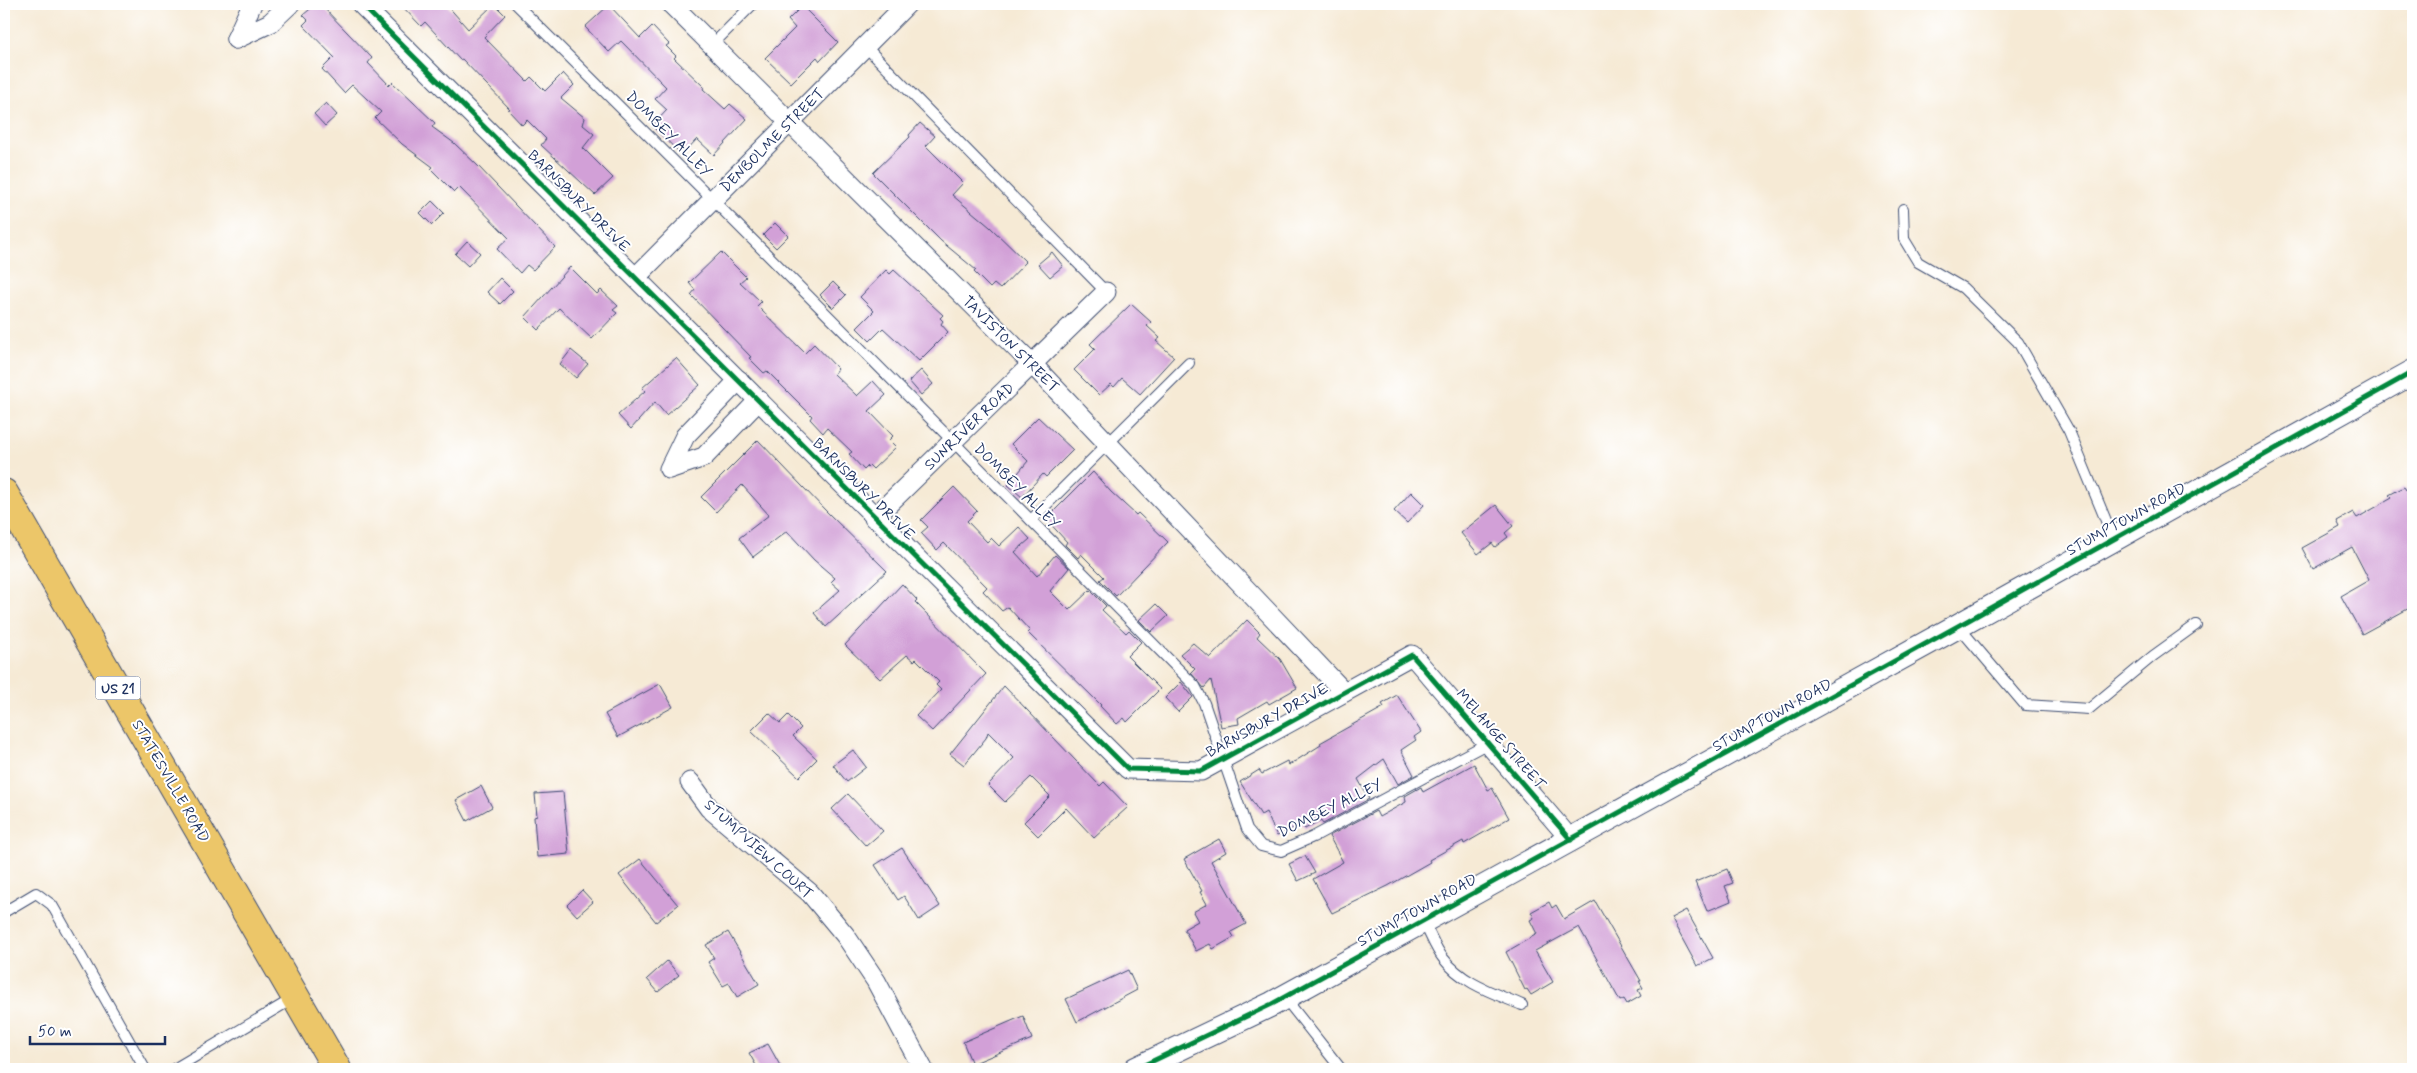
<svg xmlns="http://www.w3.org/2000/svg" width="2417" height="1073" viewBox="0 0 2417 1073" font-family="Mynerve,sans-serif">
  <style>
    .building { fill: #d2a0d7 }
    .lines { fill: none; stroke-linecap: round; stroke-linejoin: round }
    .service-casing { stroke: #3c4b70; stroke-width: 12 }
    .minor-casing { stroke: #3c4b70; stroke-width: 21 }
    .tertiary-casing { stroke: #3c4b70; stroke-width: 26 }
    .primary-casing { stroke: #3c4b70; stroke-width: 30 }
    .service { stroke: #fff; stroke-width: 10 }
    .minor { stroke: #fff; stroke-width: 19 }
    .tertiary { stroke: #fff; stroke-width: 24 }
    .primary { stroke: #ecc669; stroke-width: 28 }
    .cycleway-casing { stroke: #fff; stroke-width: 8 }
    .cycleway { stroke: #00873e; stroke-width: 5 }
    .labels { text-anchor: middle; stroke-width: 4; stroke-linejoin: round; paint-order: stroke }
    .shield { fill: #fff; stroke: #5f6d8e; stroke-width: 1 }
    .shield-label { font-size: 14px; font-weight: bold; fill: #1b2f5e }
    .street-label { font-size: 15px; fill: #1b2f5e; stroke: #fff }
  </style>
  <rect width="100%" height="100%" fill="#fff"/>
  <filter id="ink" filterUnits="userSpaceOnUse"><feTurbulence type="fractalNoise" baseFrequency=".02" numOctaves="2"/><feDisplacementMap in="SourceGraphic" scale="10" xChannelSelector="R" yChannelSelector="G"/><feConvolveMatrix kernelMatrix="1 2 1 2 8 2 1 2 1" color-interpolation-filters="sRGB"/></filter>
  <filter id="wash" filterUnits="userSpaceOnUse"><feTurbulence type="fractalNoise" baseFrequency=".0096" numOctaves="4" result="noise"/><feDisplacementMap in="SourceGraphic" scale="20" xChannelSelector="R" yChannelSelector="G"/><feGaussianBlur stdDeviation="1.12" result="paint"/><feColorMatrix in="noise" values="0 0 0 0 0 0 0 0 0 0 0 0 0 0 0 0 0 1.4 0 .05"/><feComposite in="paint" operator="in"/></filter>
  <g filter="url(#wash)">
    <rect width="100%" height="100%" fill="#f6ead5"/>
    <g id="blocks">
      <g class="building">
        <polygon points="400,4 446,4 468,29 494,4 505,15 484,37 527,81 531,77 545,91 563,73 574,85 561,98 585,118 583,125 594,134 583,148 613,178 595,195 541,145 546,139 527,120 522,125 508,110 510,109 462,59 460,60 425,22 421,26"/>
        <polygon points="315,5 319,9 322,6 372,58 368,63 389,85 392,82 435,123 432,127 454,143 478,166 555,247 533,270 527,265 520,273 497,249 509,238 459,187 454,192 431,169 433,167 402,144 375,118 381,112 352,85 344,93 322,69 334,57 303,25 308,20 303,15"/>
        <polygon points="609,5 640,38 652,26 669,44 666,46 676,56 674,58 704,87 703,89 725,109 730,104 747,119 714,155 697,139 682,155 652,126 667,110 655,99 666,87 621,41 609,52 585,27"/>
        <polygon points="802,6 838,42 820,61 817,57 791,83 765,58 795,28 788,20"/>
        <polygon points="326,103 337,115 325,126 314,114"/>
        <polygon points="920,123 935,136 926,146 963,183 952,195 990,227 1026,262 1000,289 994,284 990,288 974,272 976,270 941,241 873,173 910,137 909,135"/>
        <polygon points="432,201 444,213 432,225 420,213"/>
        <polygon points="775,223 788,236 776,248 763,235"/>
        <polygon points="467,241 480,253 468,266 455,254"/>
        <polygon points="721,252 746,277 740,282 761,302 757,306 805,353 814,344 838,369 834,374 857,396 873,381 886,395 869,411 893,436 889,440 896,447 873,469 869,465 864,470 849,454 852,452 827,428 823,433 810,419 812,416 767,371 764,373 749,358 751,357 691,295 695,290 689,283"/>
        <polygon points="1052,252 1063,266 1050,277 1038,264"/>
        <polygon points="570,267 597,294 601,290 618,306 613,310 617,313 592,339 559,308 538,330 525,317"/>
        <polygon points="886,270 890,274 894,270 943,315 940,318 943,321 941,324 948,332 919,361 883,328 870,341 857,328 874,311 860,297"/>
        <polygon points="500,278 513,291 500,304 487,292"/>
        <polygon points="833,282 846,295 833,308 820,295"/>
        <polygon points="1131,304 1151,322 1147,326 1160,338 1156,341 1174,357 1140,394 1122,378 1114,387 1111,384 1099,395 1074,370 1095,349 1090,344"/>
        <polygon points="571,350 588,364 576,378 560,364"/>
        <polygon points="676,358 700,385 666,415 655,402 631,429 618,415 645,391 642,388"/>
        <polygon points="921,370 933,384 921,395 909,381"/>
        <polygon points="1038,417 1073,450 1046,477 1043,474 1022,497 1008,485 1028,461 1011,444"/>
        <polygon points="758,440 825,510 887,571 826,627 814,613 840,590 831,582 835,578 814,560 787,531 753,557 739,538 769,515 742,485 716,512 701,497"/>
        <polygon points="1093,472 1111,492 1136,515 1138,513 1168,542 1116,596 1100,580 1104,577 1081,554 1078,558 1065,545 1067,542 1046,519"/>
        <polygon points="2413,486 2413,606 2362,634 2341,596 2369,580 2352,547 2313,569 2302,548 2340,527 2337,521 2353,512 2357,518 2392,498 2389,495 2404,487 2406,490"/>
        <polygon points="954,487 977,511 967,521 987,542 991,538 999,546 1019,527 1030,539 1015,552 1037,576 1055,555 1069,568 1050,591 1069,610 1090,590 1106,606 1102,610 1126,633 1129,630 1141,642 1127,656 1160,689 1127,722 1124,718 1117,724 1100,706 1101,705 1028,633 1030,631 1008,607 1002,611 983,591 987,587 944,543 937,550 921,533 928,527 921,520"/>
        <polygon points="1411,492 1424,505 1407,523 1394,511"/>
        <polygon points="1496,505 1513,526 1505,533 1508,537 1495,547 1492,543 1478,554 1461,533"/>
        <polygon points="902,584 917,600 915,602 986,674 932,731 916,716 941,690 936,685 939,682 916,659 914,661 907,655 880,679 845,645"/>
        <polygon points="1156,604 1168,616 1151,632 1139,620"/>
        <polygon points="1247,620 1260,633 1257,637 1280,659 1297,688 1269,704 1267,701 1238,718 1239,724 1221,727 1211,680 1204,688 1191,673 1195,669 1180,654 1193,643 1210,658"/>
        <polygon points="1181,682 1193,697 1178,712 1165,698"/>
        <polygon points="660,684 673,707 618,737 605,714"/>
        <polygon points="1004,686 1100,786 1104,782 1128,807 1094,838 1066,808 1038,836 1024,822 1050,796 1031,777 1005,802 988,785 1014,758 988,732 986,738 964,765 950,754"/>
        <polygon points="1397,695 1421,732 1414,737 1416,740 1401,750 1414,775 1398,784 1384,759 1358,779 1369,799 1323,824 1320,820 1305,829 1302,824 1277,836 1266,812 1261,815 1240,782 1259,770 1262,774 1287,761 1289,765 1321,745 1320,743 1384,707 1382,704"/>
        <polygon points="769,713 780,723 788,715 801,728 793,736 817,759 799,777 751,731"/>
        <polygon points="853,750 866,767 847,782 833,765"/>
        <polygon points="1474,764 1488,790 1492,788 1509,818 1464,844 1463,841 1429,860 1430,862 1388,886 1332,913 1313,879 1343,862 1329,836 1376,811 1379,817 1406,802 1405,796 1421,787 1423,792"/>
        <polygon points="481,786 492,807 467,821 456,800"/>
        <polygon points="563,792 569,854 537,857 534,817 537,816 535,794"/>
        <polygon points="848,794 883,831 866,846 832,809"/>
        <polygon points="1219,839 1226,852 1211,861 1246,924 1231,932 1234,937 1213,949 1210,944 1196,951 1184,929 1198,921 1193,912 1207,904 1200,892 1202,891 1184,859"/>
        <polygon points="902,848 940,906 919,920 904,896 898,900 875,865"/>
        <polygon points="1305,856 1315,873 1298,881 1289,864"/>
        <polygon points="640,859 678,905 656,922 619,875"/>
        <polygon points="1727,869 1733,883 1725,886 1731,901 1707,911 1695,882"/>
        <polygon points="582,890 593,902 577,916 567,905"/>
        <polygon points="1595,901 1641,981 1639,981 1643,988 1638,990 1641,996 1627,1004 1624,999 1620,1001 1579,927 1535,951 1553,982 1531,995 1527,989 1525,990 1506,952 1537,934 1530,920 1534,918 1531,912 1549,902 1552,908 1556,905 1564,919"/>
        <polygon points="1686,910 1713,958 1697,966 1671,918"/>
        <polygon points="728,932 759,984 737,997 729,983 723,986 708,962 714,958 706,945"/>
        <polygon points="667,961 679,975 658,992 647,979"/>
        <polygon points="1128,970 1137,990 1077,1022 1066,999"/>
        <polygon points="1023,1016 1032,1039 972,1064 963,1042"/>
        <polygon points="768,1044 782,1069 758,1069 749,1053"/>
      </g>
    </g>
  </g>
  <g filter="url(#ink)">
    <use href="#blocks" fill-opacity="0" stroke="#3c4b70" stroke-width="1"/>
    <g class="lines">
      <g class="service-casing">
        <g id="service">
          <path d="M516,4c228,225 453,454 679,682l9,17 43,126 14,17 20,5 32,-14 175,-94"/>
          <polyline points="712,45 753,4"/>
          <polyline points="865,46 1106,292"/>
          <polyline points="1903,209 1904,239 1918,262 1963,288 2018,342 2069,431 2114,540"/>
          <polyline points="1031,520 1189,363"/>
          <polyline points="1958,626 2025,705 2089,709 2153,656 2196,625"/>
          <polyline points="4,912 36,893 52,905 145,1069"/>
          <path d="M1423,921c7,12 12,27 20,37 20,26 51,35 79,47"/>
          <polyline points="1284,997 1341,1069"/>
          <polyline points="174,1069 294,998"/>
        </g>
      </g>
      <g class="minor-casing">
        <g id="minor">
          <path d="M361,4c257,253 510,511 767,765l73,2 211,-116 159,185"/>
          <polyline points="671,4 1032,364 1344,692"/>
          <polyline points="236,39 270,23 290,4"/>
          <polyline points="236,39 252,4"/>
          <polyline points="637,276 907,4"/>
          <polyline points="739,380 685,436 669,469 704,457 759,400"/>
          <polyline points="874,518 1106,292"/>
          <polyline points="690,782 709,808 810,893 845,935 876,981 923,1069"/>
        </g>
      </g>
      <g class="tertiary-casing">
        <polyline id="tertiary" points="1136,1069 1272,1004 1958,626 2413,372"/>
      </g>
      <g class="primary-casing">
        <polyline id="primary" points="4,493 337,1069"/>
      </g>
      <use href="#service" class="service"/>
      <use href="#minor" class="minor"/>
      <use href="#tertiary" class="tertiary"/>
      <use href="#primary" class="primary"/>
      <g class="cycleway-casing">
        <g id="cycleway">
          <path d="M361,4c257,253 510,511 767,765l73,2 211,-116 159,185"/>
          <polyline points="1136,1069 1272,1004 1958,626 2413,372"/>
        </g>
      </g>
      <use href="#cycleway" class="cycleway"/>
    </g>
  </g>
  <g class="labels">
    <rect class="shield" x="95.5" y="676.5" width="45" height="23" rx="4"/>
    <g class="shield-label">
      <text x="118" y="693">US 21</text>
    </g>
    <g class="street-label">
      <text transform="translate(669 134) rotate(45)" y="5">DOMBEY ALLEY</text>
      <text transform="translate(772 140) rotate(-45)" y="5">DENBOLME STREET</text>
      <text transform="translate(579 201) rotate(45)" y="5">BARNSBURY DRIVE</text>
      <text transform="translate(1011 344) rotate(45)" y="5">TAVISTON STREET</text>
      <text transform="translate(969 426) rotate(-44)" y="5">SUNRIVER ROAD</text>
      <text transform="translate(1017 486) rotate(45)" y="5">DOMBEY ALLEY</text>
      <text transform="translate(864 489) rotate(45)" y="5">BARNSBURY DRIVE</text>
      <text transform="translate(2126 519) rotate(-29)" y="5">STUMPTOWN ROAD</text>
      <text transform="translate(1772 715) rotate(-29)" y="5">STUMPTOWN ROAD</text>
      <text transform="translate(1267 720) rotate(-29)" y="5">BARNSBURY DRIVE</text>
      <text transform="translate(1501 739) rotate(49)" y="5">MELANGE STREET</text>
      <text transform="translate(171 781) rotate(60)" y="5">STATESVILLE ROAD</text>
      <text transform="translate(1330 808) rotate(-26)" y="5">DOMBEY ALLEY</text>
      <text transform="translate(759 849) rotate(42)" y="5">STUMPVIEW COURT</text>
      <text transform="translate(1417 910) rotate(-29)" y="5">STUMPTOWN ROAD</text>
    </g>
  </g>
  <rect width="2417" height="1073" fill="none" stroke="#fff" stroke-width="20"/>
  <path d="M30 1036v8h135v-8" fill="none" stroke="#1b2f5e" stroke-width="2.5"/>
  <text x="38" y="1036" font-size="15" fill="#1b2f5e" stroke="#ffffff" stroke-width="4" paint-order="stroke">50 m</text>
</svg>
